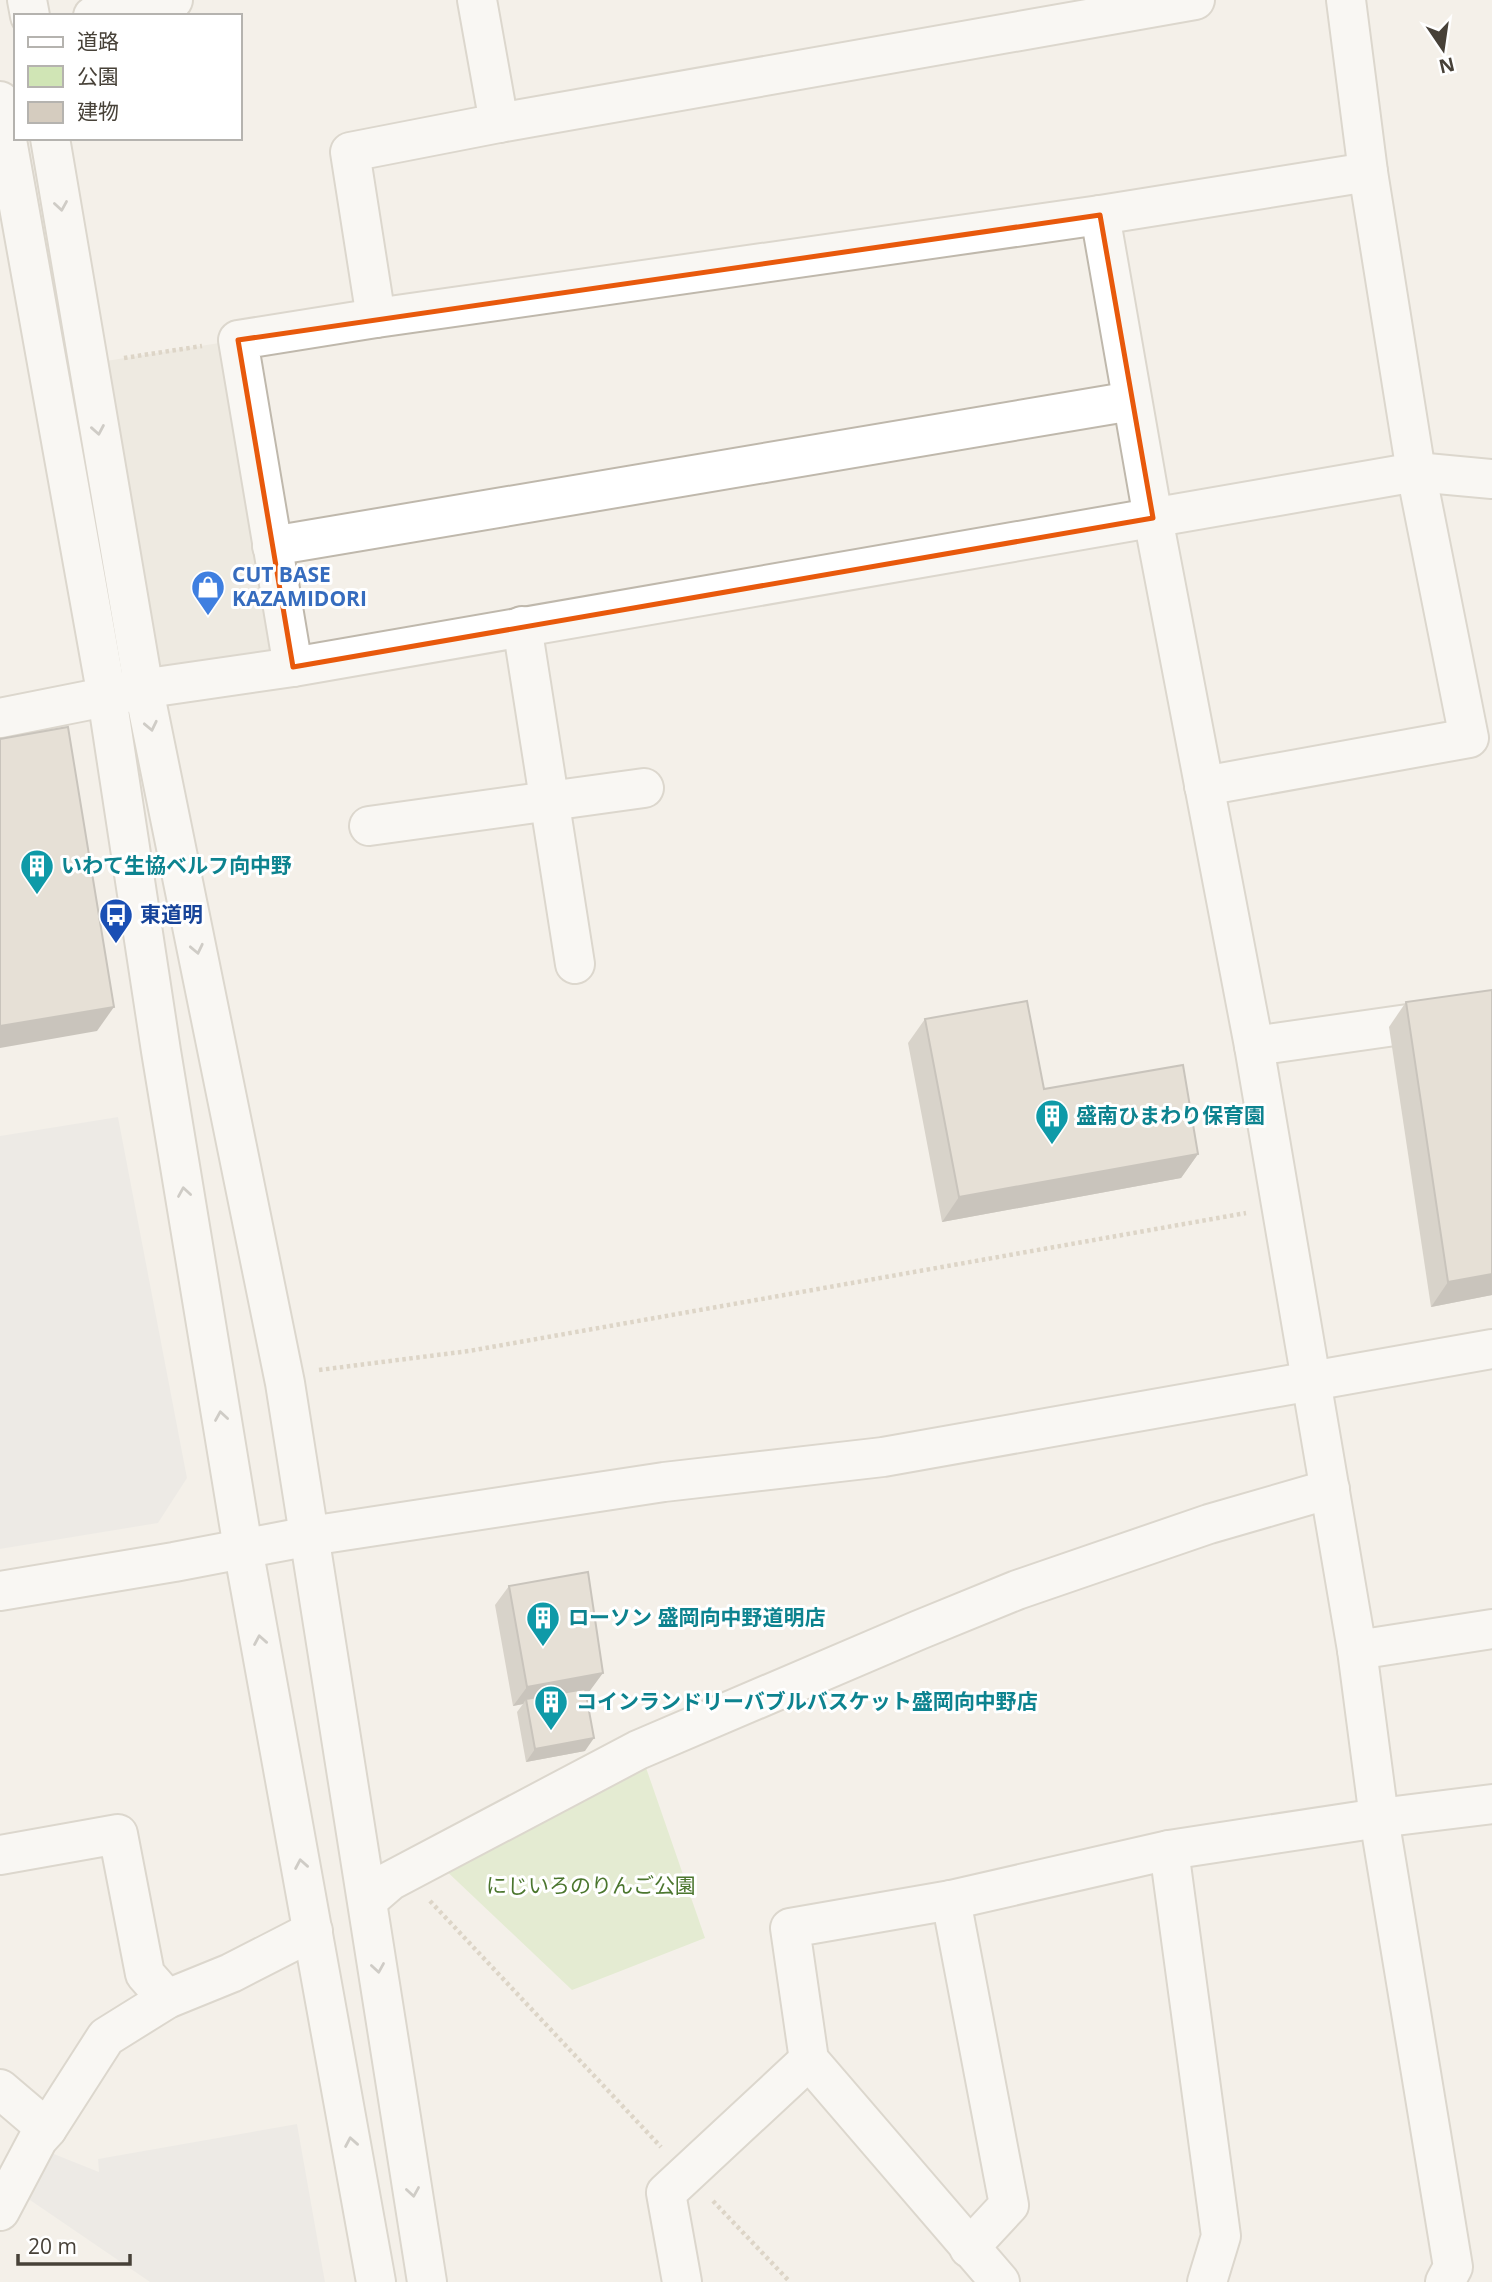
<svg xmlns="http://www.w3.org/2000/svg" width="1492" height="2282" viewBox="0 0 1492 2282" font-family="'Open Sans','Noto Sans JP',sans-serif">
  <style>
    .residential { fill: #e7e2d8 }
    .green { fill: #d0e5b5 }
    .parking { fill: #e5e3e1 }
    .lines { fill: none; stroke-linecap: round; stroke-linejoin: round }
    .minor-casing { stroke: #bfb8ac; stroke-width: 42 }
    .tertiary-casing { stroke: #bfb8ac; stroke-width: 42 }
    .path { stroke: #c0b39e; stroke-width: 4.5; stroke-dasharray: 3.5 3.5; stroke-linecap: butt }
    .minor { stroke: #fff; stroke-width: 38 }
    .tertiary { stroke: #fff; stroke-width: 38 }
    .wall { fill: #b7afa4 }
    .shaded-wall { fill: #958f86 }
    .building { fill: #d5ccbf; stroke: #958f86; stroke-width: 2 }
    .oneway { stroke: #a3a09c }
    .marked { fill: none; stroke: #e8590c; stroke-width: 5; stroke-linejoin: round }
    .labels { text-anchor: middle; stroke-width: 6; stroke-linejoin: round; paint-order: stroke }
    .shop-label { font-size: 21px; font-weight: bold; fill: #366cbe; stroke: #fff; text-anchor: start }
    .culture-label { font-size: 21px; font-weight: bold; fill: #0d838f; stroke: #fff; text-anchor: start }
    .transit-label { font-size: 21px; font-weight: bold; fill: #164399; stroke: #fff; text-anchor: start }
    .park-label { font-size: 21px; fill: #4b762e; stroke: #fff }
  </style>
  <rect width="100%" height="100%" fill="#f4f0e9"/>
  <polygon class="residential" points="238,340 293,667 155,687 87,364"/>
  <polygon class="green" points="643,1759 705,1938 572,1990 439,1864"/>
  <g class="parking">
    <polygon points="118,1117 187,1478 158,1523 0,1549 0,1136"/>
    <polygon points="297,2124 325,2282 150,2282 27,2198 49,2152 99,2172 98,2159"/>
  </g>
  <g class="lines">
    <g class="minor-casing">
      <g id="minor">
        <polyline points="477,0 499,123"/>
        <polyline points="93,16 173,0"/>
        <polyline points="1100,215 1153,518 1254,1046 1357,1650 1492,1629"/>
        <polyline points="376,318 350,152 499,123 1195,0"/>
        <polyline points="272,546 1132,401"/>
        <polyline points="522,626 575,964"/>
        <polyline points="293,667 238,340 376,318 1100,215 1368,172"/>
        <polyline points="0,718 155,687 293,667 1416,472 1492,479"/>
        <polyline points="1204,786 1469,738 1416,472 1368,172 1346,0"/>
        <polyline points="369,826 644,788"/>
        <polyline points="1254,1046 1492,1012"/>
        <polyline points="1357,1650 1379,1818 1453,2267 1445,2282"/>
        <polyline points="1169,1850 1221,2236 1207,2282"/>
        <polyline points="0,1855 118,1834 145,1974 167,1999"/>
        <polyline points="368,1900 390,1881 638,1750 919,1630 1017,1590 1209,1524 1330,1489"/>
        <polyline points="951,1900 1009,2205 969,2248"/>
        <polyline points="0,2089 47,2129"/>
        <polyline points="0,2211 38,2139 47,2129 106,2037 167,1999 231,1973 313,1931"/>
        <polyline points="682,2282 666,2193 809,2060"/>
        <polyline points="1000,2282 809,2060 790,1928 951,1900 1169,1850 1379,1818 1492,1804"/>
      </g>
    </g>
    <g class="tertiary-casing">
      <g id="tertiary">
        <polyline points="27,0 30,16"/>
        <polyline points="0,101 107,697 161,1051 243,1548 376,2282"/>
        <polyline points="50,138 144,690 285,1383 427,2282"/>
        <polyline points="0,1591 174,1562 310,1536 664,1482 883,1457 1492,1349"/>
      </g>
    </g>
    <g class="path">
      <polyline points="124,358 202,346"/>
      <polyline points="319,1370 469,1351 1246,1213"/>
      <polyline points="430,1901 661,2147"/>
      <polyline points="713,2201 790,2282"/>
    </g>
    <use href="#minor" class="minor"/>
    <use href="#tertiary" class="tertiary"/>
  </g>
  <g class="wall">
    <polygon points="1492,990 1492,1295 1431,1307 1389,1027 1406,1002"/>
    <polygon points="925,1019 1044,1089 1198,1154 1181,1178 942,1222 908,1043"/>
    <polygon points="509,1586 589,1692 586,1693 585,1751 526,1762 517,1712 523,1704 513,1706 495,1605"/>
  </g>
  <g class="shaded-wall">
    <polygon points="114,1007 97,1031 0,1048 0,1026"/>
    <polygon points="1198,1154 1181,1178 942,1222 959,1197"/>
    <polygon points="1492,1274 1492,1295 1431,1307 1448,1282"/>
    <polygon points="603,1673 589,1692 527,1704 526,1699 523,1704 513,1706 527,1687"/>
    <polygon points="594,1738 585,1751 526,1762 535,1749"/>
  </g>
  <g class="building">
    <polygon points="68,727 114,1007 0,1026 0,739"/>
    <polygon points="1492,990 1492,1274 1448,1282 1406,1002"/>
    <polygon points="1027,1001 1044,1089 1183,1065 1198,1154 959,1197 925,1019"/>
    <polygon points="588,1572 603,1673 527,1687 509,1586"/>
    <polygon points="585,1689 594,1738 535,1749 526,1699"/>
  </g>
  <defs><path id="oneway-chevron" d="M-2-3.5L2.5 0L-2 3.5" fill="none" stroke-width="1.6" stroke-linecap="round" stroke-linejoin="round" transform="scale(1.75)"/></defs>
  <g class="oneway">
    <use href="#oneway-chevron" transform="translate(61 206) rotate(81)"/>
    <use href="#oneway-chevron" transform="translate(98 430) rotate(80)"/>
    <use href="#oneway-chevron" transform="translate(151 726) rotate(78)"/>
    <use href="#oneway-chevron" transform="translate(197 949) rotate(78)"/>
    <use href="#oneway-chevron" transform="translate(184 1192) rotate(-99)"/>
    <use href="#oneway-chevron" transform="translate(221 1416) rotate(-99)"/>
    <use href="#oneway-chevron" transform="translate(260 1640) rotate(-100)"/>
    <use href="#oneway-chevron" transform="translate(301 1864) rotate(-100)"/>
    <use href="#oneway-chevron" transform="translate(378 1968) rotate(81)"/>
    <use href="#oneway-chevron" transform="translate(351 2142) rotate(-100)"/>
    <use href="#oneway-chevron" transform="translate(413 2192) rotate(81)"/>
  </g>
  <path d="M0 0H1492V2282H0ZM1100,215l53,303 -860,149 -55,-327z" fill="#f4f0e9" fill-opacity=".55" fill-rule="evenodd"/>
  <path class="marked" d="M1100,215l53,303 -860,149 -55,-327z"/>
  <defs>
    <g id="shop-pin" transform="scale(1.75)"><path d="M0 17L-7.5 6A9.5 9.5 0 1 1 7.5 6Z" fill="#3f7fe0" stroke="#fff"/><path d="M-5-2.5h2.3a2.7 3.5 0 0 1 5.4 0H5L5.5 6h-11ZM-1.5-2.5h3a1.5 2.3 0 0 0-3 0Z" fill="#fff"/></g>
    <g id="building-pin" transform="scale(1.75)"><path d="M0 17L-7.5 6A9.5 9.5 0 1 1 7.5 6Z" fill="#0f9aa8" stroke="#fff"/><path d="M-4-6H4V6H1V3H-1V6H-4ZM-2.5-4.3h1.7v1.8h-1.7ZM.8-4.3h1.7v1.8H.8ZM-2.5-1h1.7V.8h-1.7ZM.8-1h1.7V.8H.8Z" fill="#fff"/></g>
    <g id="bus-pin" transform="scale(1.75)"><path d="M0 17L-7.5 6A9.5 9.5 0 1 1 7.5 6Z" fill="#1a4fb4" stroke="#fff"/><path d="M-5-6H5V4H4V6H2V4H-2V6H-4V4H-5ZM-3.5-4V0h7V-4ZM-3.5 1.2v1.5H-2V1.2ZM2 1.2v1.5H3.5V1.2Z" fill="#fff"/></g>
  </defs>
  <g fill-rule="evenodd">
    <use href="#shop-pin" x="208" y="587"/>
    <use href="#building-pin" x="37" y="866"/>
    <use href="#bus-pin" x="116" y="915"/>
    <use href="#building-pin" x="1052" y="1116"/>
    <use href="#building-pin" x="543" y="1618"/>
    <use href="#building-pin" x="551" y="1702"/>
  </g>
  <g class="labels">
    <g class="shop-label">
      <text x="232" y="582">CUT BASE<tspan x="232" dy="24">KAZAMIDORI</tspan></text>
    </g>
    <g class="culture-label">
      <text x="61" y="873">いわて生協ベルフ向中野</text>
      <text x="1076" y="1123">盛南ひまわり保育園</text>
      <text x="568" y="1625">ローソン 盛岡向中野道明店</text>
      <text x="576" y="1709">コインランドリーバブルバスケット盛岡向中野店</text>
    </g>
    <g class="transit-label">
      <text x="140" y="922">東道明</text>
    </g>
    <g class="park-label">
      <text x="591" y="1893">にじいろのりんご公園</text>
    </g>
  </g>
  <rect x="14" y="14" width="228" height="126" fill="#ffffff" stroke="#b5b3af" stroke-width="2"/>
  <rect x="28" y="37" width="35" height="10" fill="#ffffff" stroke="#b5b3af" stroke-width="2"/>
  <text x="77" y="49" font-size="21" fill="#474138">道路</text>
  <rect x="28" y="66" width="35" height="21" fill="#d0e5b5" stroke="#b5b3af" stroke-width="2"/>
  <text x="77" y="84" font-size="21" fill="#474138">公園</text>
  <rect x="28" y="102" width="35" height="21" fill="#d5ccbf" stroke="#b5b3af" stroke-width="2"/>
  <text x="77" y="119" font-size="21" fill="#474138">建物</text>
  <g transform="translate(1443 49) rotate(167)" stroke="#ffffff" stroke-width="5" paint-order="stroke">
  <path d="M0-5L12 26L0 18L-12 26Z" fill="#474138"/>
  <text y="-10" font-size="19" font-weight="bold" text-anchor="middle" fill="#474138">N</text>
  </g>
  <path d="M18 2254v10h112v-10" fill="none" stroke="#474138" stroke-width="3.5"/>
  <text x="28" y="2254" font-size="21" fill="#474138" stroke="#ffffff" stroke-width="5" paint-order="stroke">20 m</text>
</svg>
